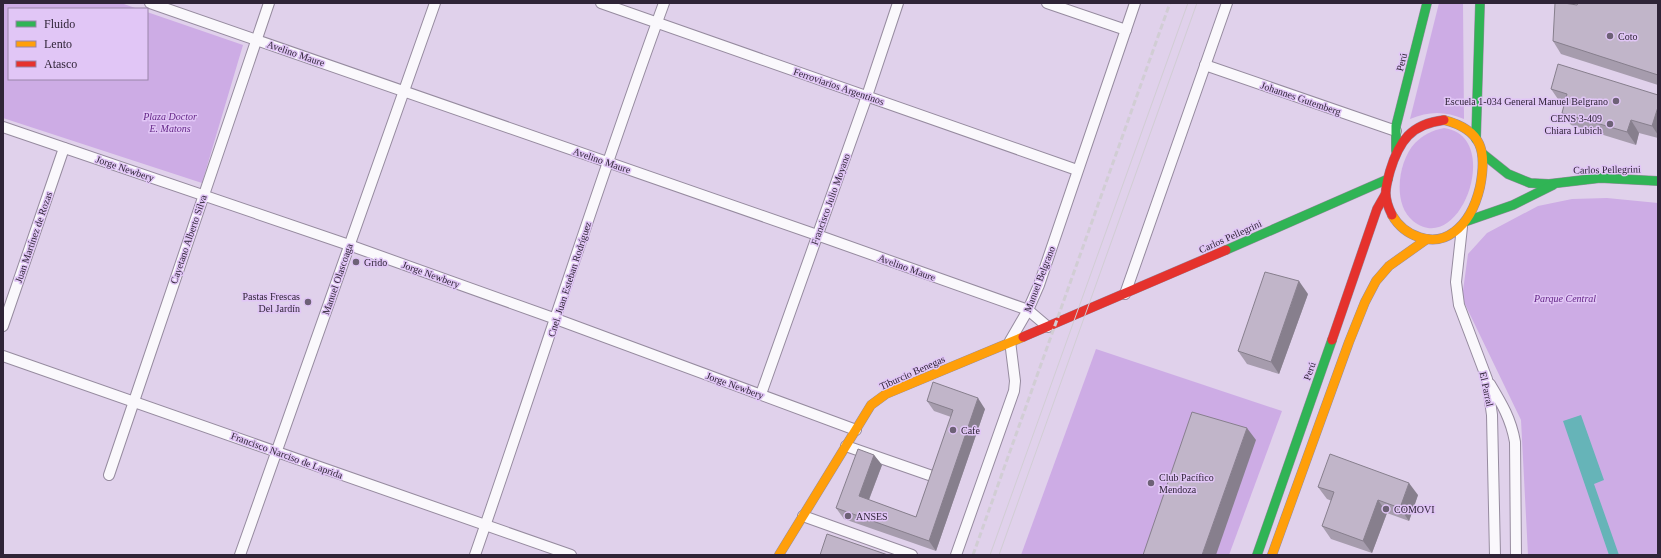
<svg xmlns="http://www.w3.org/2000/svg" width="1661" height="558" viewBox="0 0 1661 558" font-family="'Times New Roman',serif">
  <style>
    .green { fill: #cdace5 }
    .water { fill: #66b4b8 }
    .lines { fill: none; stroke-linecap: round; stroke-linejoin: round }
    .street-casing { stroke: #968b9f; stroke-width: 12 }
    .fast-casing { stroke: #968b9f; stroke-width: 10 }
    .slow-casing { stroke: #968b9f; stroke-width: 10 }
    .jam-casing { stroke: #968b9f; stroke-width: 10 }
    .street { stroke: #faf8fc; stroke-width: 10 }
    .fast { stroke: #30b455; stroke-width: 9 }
    .slow { stroke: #ff9f0a; stroke-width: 9 }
    .jam { stroke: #e5322d; stroke-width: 9 }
    .tram { stroke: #d1cdd4; stroke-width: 1 }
    .rail { stroke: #d1cdd4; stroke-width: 3; stroke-dasharray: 6 3; stroke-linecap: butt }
    .wall { fill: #a69cad }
    .shaded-wall { fill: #877f8d }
    .building { fill: #c1b5c9; stroke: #877f8d }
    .poi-dot { fill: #6d6176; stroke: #e1c6f6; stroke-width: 1.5 }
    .labels { text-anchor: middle; stroke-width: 3; stroke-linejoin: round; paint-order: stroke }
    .poi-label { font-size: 10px; fill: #2f2437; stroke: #e1c6f6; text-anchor: start }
    .street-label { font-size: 10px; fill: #2f2437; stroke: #e1c6f6 }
    .park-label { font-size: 10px; font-style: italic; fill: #652788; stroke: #e1c6f6 }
  </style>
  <rect width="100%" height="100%" fill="#e0d1eb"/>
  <g class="green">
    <polygon points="3,3 121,3 138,9 9,9 9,79 147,79 147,12 243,45 202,183 3,118"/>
    <path d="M1439,3h24l1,116c-19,-8 -35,-8 -54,0z"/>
    <path d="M1444,128c60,8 16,131 -31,93 -21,-17 -15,-60 2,-78 8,-8 18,-13 29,-15z"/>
    <polygon points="1607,198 1658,203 1658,555 1528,555 1521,420 1462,298 1468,254 1487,233 1538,206 1572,199"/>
    <polygon points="1096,349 1282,411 1229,555 1021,555"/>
  </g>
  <polygon class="water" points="1581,415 1604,480 1594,484 1619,555 1609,555 1563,421"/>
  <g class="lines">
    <g class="street-casing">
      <g id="street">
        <polyline points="150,3 817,235 1028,310 1048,327"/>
        <polyline points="601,3 1077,170"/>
        <polyline points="1047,3 1126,30"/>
        <polyline points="1205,65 1396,131"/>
        <polyline points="3,127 349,245 556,319 856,430"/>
        <polyline points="1462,227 1456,282 1459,305 1487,379 1492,415 1495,555"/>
        <polyline points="1125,294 1227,3"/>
        <polyline points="3,326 64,148"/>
        <polyline points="3,356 571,555"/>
        <path d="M1490,384c12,20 21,35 25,58l1,113"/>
        <polyline points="761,394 867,96 898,3"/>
        <polyline points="846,446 935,477"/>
        <polyline points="109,475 269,3"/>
        <polyline points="803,516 912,555"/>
        <polyline points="240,555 435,3"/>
        <path d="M475,555c64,-184 122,-369 189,-552"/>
        <polyline points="956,555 1014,391 1015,381 1010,341 1028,310 1039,285 1135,3"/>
      </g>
    </g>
    <g class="fast-casing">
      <g id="fast">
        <polyline points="1476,139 1480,3"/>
        <polyline points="1396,151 1396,126 1427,3"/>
        <polyline points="1483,154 1508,174 1530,183 1549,184 1600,178 1658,181"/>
        <polyline points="1467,221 1513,205 1553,185"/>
        <polyline points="1226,250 1388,179"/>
        <polyline points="1257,555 1332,340"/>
      </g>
    </g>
    <g class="slow-casing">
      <g id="slow">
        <path d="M1392,215c12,21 41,33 62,17 14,-10 22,-28 26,-45 7,-35 3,-57 -36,-67"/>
        <polyline points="779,555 871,405 886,394 1023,337"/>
        <polyline points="1272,555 1349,342 1365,302 1376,281 1389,266 1427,239"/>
      </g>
    </g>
    <g class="jam-casing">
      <g id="jam">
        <path d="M1392,215c-9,-18 -7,-26 -2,-44 9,-30 21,-47 54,-51"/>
        <polyline points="1023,337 1226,250"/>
        <polyline points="1332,340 1377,209 1385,195"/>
      </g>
    </g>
    <use href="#street" class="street"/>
    <use href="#fast" class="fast"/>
    <use href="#slow" class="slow"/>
    <use href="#jam" class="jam"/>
    <g class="tram">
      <polyline points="990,555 1188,3"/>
      <polyline points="999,555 1197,3"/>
    </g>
    <polyline class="rail" points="973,555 1170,3"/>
  </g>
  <g class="wall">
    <polygon points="1658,3 1658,85 1561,54 1553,41"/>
    <polygon points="1551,89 1658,95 1658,138 1639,133 1636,145 1571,125 1562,113 1565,104 1560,102"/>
    <polygon points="1308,294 1279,374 1247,364 1238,351"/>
    <polygon points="927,401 985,409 936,551 844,519 836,508 874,455 882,465 869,500 916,517 951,417 934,411"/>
    <polygon points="1318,487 1418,495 1409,521 1387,513 1372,553 1331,539 1322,526 1332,501 1327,499"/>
  </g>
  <g class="shaded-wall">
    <polygon points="1658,107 1658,135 1652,126"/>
    <polygon points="1631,120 1639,133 1636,145 1627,132"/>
    <polygon points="1299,281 1308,294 1279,374 1271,362"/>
    <polygon points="978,398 985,409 936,551 929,541"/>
    <polygon points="1247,428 1256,440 1216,555 1202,555"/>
    <polygon points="874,455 882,465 866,507 859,496"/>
    <polygon points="1409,483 1418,495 1409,521 1400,508"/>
    <polygon points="1378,500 1387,513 1372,553 1363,541"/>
  </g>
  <g class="building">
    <polygon points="1555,3 1564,3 1577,5 1578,3 1658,3 1658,75 1553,41"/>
    <polygon points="1558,64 1658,95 1658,107 1652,126 1631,120 1627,132 1562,113 1567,94 1551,89"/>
    <polygon points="1265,272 1299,281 1271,362 1238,351"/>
    <polygon points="933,382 978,398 929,541 836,508 858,449 874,455 859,496 916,517 953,410 927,401"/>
    <polygon points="1192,412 1247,428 1202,555 1143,555"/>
    <polygon points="1330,454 1409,483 1400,508 1378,500 1363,541 1322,526 1334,492 1318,487"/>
    <polygon points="827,534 888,555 820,555"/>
  </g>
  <g class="poi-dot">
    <circle cx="1610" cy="36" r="4"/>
    <circle cx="1616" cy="101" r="4"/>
    <circle cx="1610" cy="124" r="4"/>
    <circle cx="356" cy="262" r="4"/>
    <circle cx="308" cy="302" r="4"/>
    <circle cx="953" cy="430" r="4"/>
    <circle cx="1151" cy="483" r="4"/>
    <circle cx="1386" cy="509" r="4"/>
    <circle cx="848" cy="516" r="4"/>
  </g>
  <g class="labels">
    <g class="poi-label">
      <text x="1618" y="40">Coto</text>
      <text x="1608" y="105" text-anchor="end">Escuela 1-034 General Manuel Belgrano</text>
      <text x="1602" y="122" text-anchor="end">CENS 3-409<tspan x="1602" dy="12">Chiara Lubich</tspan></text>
      <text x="364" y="266">Grido</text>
      <text x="300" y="300" text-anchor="end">Pastas Frescas<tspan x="300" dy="12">Del Jardín</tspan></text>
      <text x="961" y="434">Cafe</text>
      <text x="1159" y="481">Club Pacífico<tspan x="1159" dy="12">Mendoza</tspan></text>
      <text x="1394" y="513">COMOVI</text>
      <text x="856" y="520">ANSES</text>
    </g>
    <g class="street-label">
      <text transform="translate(296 53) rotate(19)" y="4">Avelino Maure</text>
      <text transform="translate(1401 62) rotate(-76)" y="4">Perú</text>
      <text transform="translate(839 86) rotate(19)" y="4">Ferroviarios Argentinos</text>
      <text transform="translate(1301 98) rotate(19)" y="4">Johannes Gutemberg</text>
      <text transform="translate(602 160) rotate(19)" y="4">Avelino Maure</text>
      <text transform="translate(125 168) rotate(19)" y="4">Jorge Newbery</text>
      <text transform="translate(1607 169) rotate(-1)" y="4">Carlos Pellegrini</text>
      <text transform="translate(830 199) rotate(-70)" y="4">Francisco Julio Moyano</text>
      <text transform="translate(1230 236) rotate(-24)" y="4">Carlos Pellegrini</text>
      <text transform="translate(33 237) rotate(-71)" y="4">Juan Martínez de Rozas</text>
      <text transform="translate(188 239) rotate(-71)" y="4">Cayetano Alberto Silva</text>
      <text transform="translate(907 267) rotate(20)" y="4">Avelino Maure</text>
      <text transform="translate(431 274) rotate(20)" y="4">Jorge Newbery</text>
      <text transform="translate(337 279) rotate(-71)" y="4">Manuel Olascoaga</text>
      <text transform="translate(569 279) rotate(-72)" y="4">Cnel. Juan Esteban Rodríguez</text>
      <text transform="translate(1039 279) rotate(-69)" y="4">Manuel Belgrano</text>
      <text transform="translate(1309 371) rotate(-71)" y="4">Perú</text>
      <text transform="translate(912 372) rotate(-24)" y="4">Tiburcio Benegas</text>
      <text transform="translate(735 385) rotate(20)" y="4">Jorge Newbery</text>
      <text transform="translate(1487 389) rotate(78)" y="4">El Parral</text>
      <text transform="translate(287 455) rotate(20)" y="4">Francisco Narciso de Laprida</text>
    </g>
    <g class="park-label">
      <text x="170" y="120">Plaza Doctor<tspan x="170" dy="12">E. Matons</tspan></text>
      <text x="1565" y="302">Parque Central</text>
    </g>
  </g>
  <rect width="1661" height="558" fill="none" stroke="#2f2437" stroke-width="8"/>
  <rect x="8" y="8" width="140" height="72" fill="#e1c6f6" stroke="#9a85aa"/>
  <rect x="16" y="21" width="20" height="6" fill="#30b455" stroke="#9a85aa"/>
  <text x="44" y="28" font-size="12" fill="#2f2437">Fluido</text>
  <rect x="16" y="41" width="20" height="6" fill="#ff9f0a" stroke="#9a85aa"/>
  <text x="44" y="48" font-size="12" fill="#2f2437">Lento</text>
  <rect x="16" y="61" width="20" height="6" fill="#e5322d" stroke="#9a85aa"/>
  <text x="44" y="68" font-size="12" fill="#2f2437">Atasco</text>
</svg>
